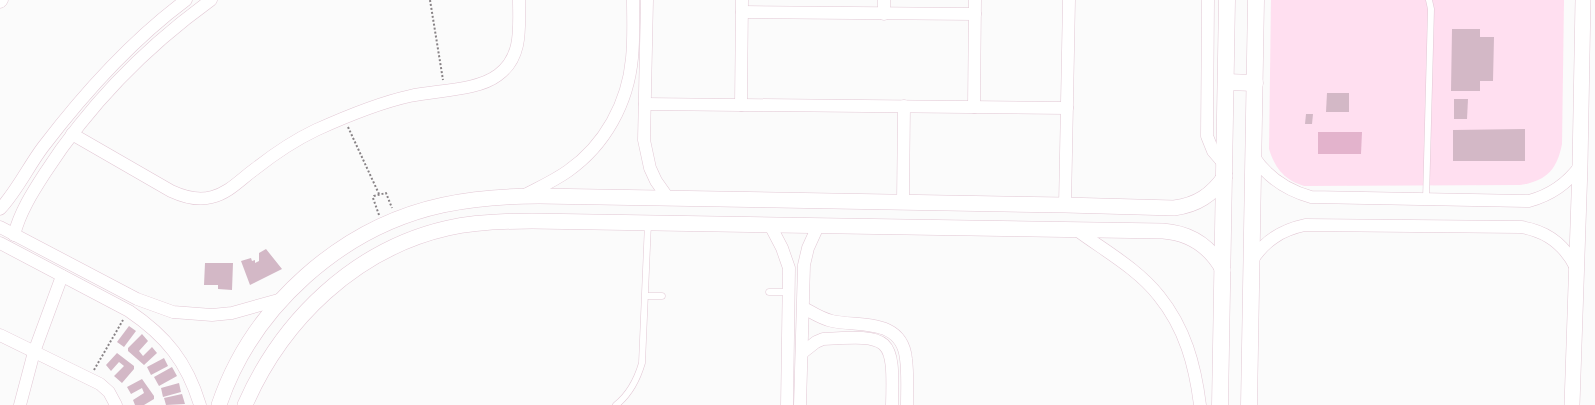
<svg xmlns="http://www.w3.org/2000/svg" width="1595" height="405" viewBox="0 0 1595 405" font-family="'Fira Sans Condensed',sans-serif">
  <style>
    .green { fill: #ffdff0 }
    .water { fill: #e3b3cc }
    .building { fill: #d3b8c6 }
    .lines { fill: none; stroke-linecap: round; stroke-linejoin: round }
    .service-casing { stroke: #e2c7d4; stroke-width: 7 }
    .minor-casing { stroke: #e2c7d4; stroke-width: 13 }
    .tertiary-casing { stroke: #e2c7d4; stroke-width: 16 }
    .secondary-casing { stroke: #e2c7d4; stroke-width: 17 }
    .path { stroke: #888386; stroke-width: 2; stroke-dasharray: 2 2; stroke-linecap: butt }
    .service { stroke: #fff; stroke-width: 6 }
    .minor { stroke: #fff; stroke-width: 12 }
    .tertiary { stroke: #fff; stroke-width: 15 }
    .secondary { stroke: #fff; stroke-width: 16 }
  </style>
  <rect width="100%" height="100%" fill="#fbfbfb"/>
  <path class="green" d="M1271,0h293l-2,144c-5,26 -16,37 -42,41l-216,1c-20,-6 -29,-18 -35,-37z"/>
  <polygon class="water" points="1318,132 1362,132 1361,154 1318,154"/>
  <g class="building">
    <polygon points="1452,29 1480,29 1480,37 1494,37 1493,81 1480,81 1480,91 1451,91"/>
    <polygon points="1327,93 1349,93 1349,112 1326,112"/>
    <polygon points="1454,99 1468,99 1467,119 1454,119"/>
    <polygon points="1306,114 1313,114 1312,124 1305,124"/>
    <polygon points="1525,129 1525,161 1453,161 1453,130"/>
    <polygon points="266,249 282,269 250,285 241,261 251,258 252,261 255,260 255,263 259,261 259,253"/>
    <polygon points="205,263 233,263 232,290 218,289 218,285 204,285"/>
    <polygon points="129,326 136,331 124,347 117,342"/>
    <polygon points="142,334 148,341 139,351 143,356 152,347 157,353 144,365 128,351 128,348"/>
    <polygon points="117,353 134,366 134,369 122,383 114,376 124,366 119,362 111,371 106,365"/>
    <polygon points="164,358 168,366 151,375 147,367"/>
    <polygon points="172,367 177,376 159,386 154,377"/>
    <polygon points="142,379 154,396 154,399 144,405 135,405 133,400 144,393 142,388 131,394 127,387"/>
    <polygon points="179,383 181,392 163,397 161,388"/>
    <polygon points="182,394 185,404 166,405 164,398"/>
  </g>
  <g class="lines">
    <g class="service-casing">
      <g id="service">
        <polyline points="1426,199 1431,9 1429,0"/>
        <polyline points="769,292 789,292"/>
        <polyline points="646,296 662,296"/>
        <path d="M616,405c14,-11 21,-25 26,-42l6,-140"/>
      </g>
    </g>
    <g class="minor-casing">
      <g id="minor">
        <polyline points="647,0 644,140 650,168 656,181 668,198"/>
        <polyline points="1208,0 1207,136 1213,151 1225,165"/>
        <polyline points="0,2 2,0"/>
        <polyline points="742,12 975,14"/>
        <polyline points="884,14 884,0"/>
        <polyline points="645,104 1067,108"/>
        <polyline points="741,105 742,0"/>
        <polyline points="974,107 975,0"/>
        <path d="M72,134l99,57c13,6 27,10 41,6 17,-4 29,-18 43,-28 19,-15 40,-29 61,-39 31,-14 62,-27 94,-34 27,-6 67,-5 88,-21 25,-18 21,-48 21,-75"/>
        <path d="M1254,157c14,21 32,33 57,40l218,4c22,-6 38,-17 51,-35"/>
        <path d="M523,196c15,-8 31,-15 45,-25 37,-26 60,-68 64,-113 2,-19 1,-39 1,-58"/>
        <polyline points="903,202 904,106"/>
        <polyline points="1065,205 1069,0"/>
        <path d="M0,209c17,-18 28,-42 43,-62 42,-55 88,-106 143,-147"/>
        <polyline points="770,225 782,248 789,268 787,405"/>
        <polyline points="0,227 137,299 173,312 212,315 232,313 282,299"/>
        <path d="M1078,231c27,20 60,38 81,65 26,32 36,69 41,109"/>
        <path d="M14,235c6,-23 18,-42 31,-62 44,-68 101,-126 166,-173"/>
        <path d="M0,243l129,68c37,25 58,51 71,94"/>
        <path d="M1251,262c13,-21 30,-32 54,-37l216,2c26,4 44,18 55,41"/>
        <path d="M804,308c9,5 18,11 28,13 28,6 70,-3 74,38 2,15 1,31 1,46"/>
        <polyline points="0,335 100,384 109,392 116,405"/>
        <path d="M802,353l14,-11 7,-3c68,-4 71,-3 69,66"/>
        <polyline points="20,405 34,352 62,276"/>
        <polyline points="800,405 804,265 808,248 818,226"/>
      </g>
    </g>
    <g class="tertiary-casing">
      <g id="tertiary">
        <path d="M219,405c33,-98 122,-178 224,-200 32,-7 64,-9 96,-9l526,9 109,3c23,-3 38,-13 51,-32"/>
        <path d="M245,405c37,-85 110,-156 203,-177 27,-6 56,-7 84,-7l631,10c27,2 47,15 60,39"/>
        <polyline points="1572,405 1580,166 1583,0"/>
      </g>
    </g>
    <g class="secondary-casing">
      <g id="secondary">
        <polyline points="1226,82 1255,83"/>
        <polyline points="1220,405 1227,0"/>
        <polyline points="1249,405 1256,0"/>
      </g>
    </g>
    <g class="path">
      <polyline points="430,0 443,80"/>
      <polyline points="348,127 379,194"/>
      <polyline points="379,215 373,198 374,196 386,193 392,208"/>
      <polyline points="94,370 123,320"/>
    </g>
    <use href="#service" class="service"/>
    <use href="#minor" class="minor"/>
    <use href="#tertiary" class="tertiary"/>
    <use href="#secondary" class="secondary"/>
  </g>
</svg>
